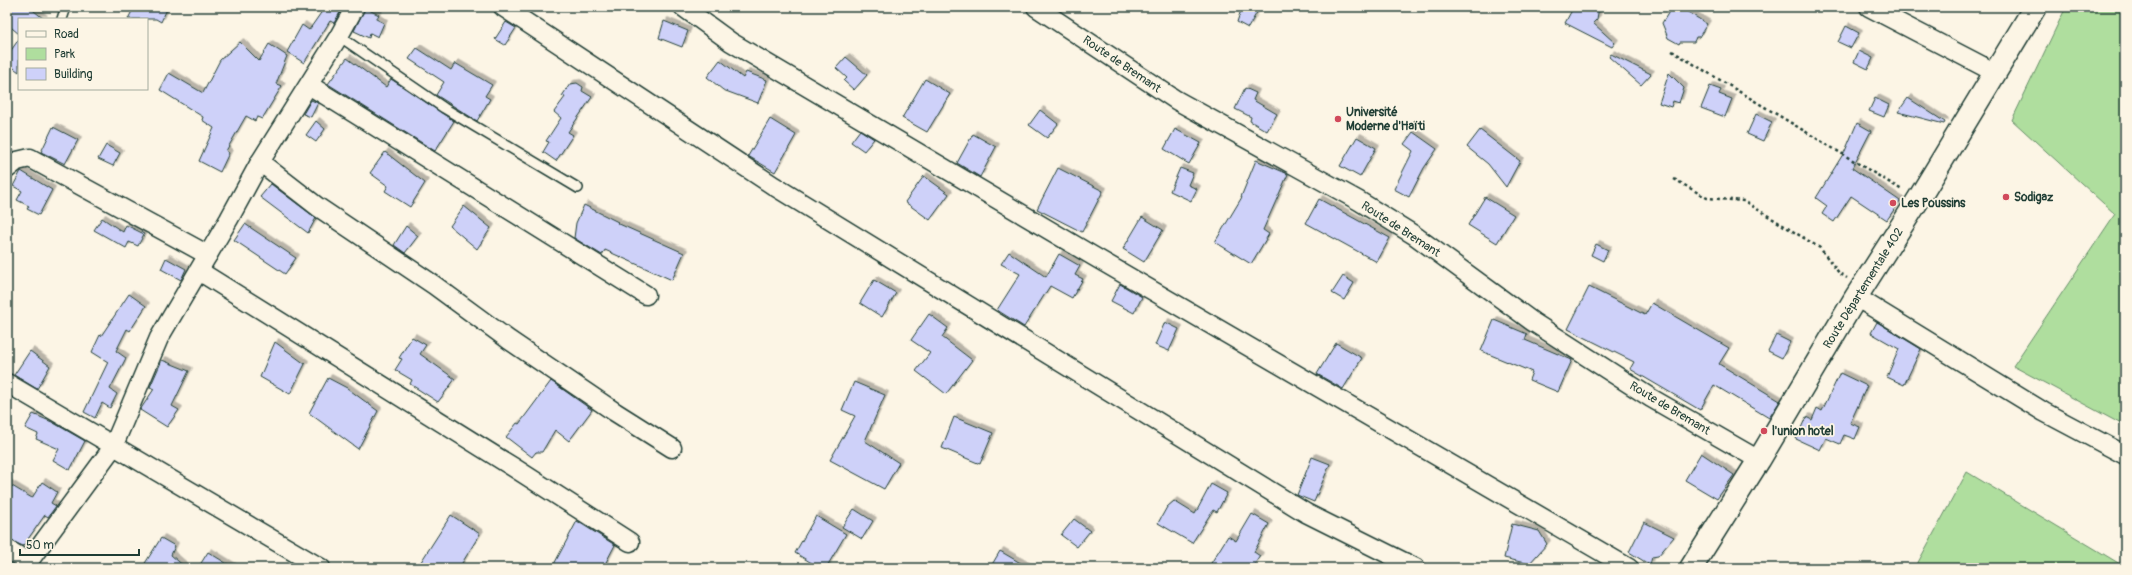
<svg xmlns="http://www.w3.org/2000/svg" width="2132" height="575" viewBox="0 0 2132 575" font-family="Pangolin,sans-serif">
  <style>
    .green { fill: #afde9e; stroke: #678e69 }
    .building { fill: #ced1f9; stroke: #1f3d34; filter: url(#shadow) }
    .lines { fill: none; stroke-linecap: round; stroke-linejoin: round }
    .service-casing { stroke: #1f3d34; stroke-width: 12 }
    .minor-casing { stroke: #1f3d34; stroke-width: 21 }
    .secondary-casing { stroke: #1f3d34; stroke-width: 25 }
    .path { stroke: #1f3d34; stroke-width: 2.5; stroke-dasharray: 3 3; stroke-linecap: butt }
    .service { stroke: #fcf5e5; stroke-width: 9 }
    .minor { stroke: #fcf5e5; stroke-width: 18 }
    .secondary { stroke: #fcf5e5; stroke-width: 22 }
    .poi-dot { fill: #d1495b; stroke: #fcf5e5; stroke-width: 1.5 }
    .labels { text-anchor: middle; stroke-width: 3.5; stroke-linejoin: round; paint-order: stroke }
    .street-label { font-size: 12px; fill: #1f3d34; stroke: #fcf5e5 }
    .poi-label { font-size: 12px; font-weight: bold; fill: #1f3d34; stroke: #fcf5e5; text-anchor: start }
  </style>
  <defs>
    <filter id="shadow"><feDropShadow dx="3.5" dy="-3.5" stdDeviation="0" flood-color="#0004"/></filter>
  </defs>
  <rect width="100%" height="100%" fill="#fcf5e5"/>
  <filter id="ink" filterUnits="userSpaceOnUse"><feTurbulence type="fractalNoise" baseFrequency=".025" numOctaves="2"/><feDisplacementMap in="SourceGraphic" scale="8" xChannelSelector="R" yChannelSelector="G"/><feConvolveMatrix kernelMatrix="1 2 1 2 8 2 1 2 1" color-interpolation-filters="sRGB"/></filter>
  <g filter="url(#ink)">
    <g class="green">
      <polygon points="2066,7 2125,7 2125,426 2013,366 2115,214 2012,120"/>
      <polygon points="1967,472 2125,567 2125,568 1915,568"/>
    </g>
    <g class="building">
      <polygon points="11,7 29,7 44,19 19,19 19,34 7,24 7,12"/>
      <polygon points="134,7 168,7 161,22 156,19 128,19"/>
      <polygon points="325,7 343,7 334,23 330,21 304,63 287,52 302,25 309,30"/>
      <polygon points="1242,7 1260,7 1248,28 1237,22"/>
      <polygon points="1577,7 1599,7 1597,19 1593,23 1615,43 1612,47 1565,23 1572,10"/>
      <polygon points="1672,7 1680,7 1707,24 1699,37 1696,37 1694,42 1680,42 1679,44 1668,38 1662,23"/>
      <polygon points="365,8 379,15 376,19 384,23 378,37 370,33 369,38 354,31"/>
      <polygon points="664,21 688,31 682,47 659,38"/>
      <polygon points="506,22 516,28 505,45 495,39"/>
      <polygon points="1846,26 1859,33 1851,48 1838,42"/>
      <polygon points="19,39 19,72 7,63 7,56"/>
      <polygon points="240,42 259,61 269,44 287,56 276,84 282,86 262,119 257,117 255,121 246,116 226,151 229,153 220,172 199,161 214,128 202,120 203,117 160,90 169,73 203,93 220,60"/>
      <polygon points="417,48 451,70 455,63 492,85 485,96 490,99 477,121 436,95 444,82 409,59"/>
      <polygon points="1859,51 1873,58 1868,69 1854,62"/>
      <polygon points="1611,54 1651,74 1641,85 1609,57"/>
      <polygon points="846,57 867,75 854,90 844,81 847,78 836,68"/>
      <polygon points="347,58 386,87 391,79 454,121 435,151 328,84"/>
      <polygon points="720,60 743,78 746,72 767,80 758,103 723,90 707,77"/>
      <polygon points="1669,73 1684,88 1679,103 1673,101 1671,107 1659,103"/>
      <polygon points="925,79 950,94 927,132 902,118"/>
      <polygon points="577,83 583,87 582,91 592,97 568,132 573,135 556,161 543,152 549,142 546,141 561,118 554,112 565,97 562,96 570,84"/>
      <polygon points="1710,86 1721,90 1719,94 1732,99 1725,117 1701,108"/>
      <polygon points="1245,88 1256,93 1253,100 1277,114 1267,131 1250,121 1251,117 1235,109"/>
      <polygon points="1875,98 1889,105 1884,117 1869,111"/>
      <polygon points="1908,98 1945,122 1944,124 1898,112"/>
      <polygon points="311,100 318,103 311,117 303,114"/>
      <polygon points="1040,110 1058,124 1047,138 1029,125"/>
      <polygon points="1756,114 1772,122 1763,141 1747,134"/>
      <polygon points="770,119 796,135 775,172 748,156"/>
      <polygon points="316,121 325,129 316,142 306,135"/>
      <polygon points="1857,123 1871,131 1852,168 1900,201 1887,220 1851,196 1834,222 1822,214 1827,206 1816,198 1845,151"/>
      <polygon points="53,127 78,140 65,164 41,152"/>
      <polygon points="1175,129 1201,143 1189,164 1164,149"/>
      <polygon points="860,130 874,139 864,151 851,142"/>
      <polygon points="1480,130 1520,161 1506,187 1488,164 1467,147"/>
      <polygon points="1413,132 1437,149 1424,168 1409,197 1394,189 1413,151 1404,144"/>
      <polygon points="973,134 996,147 980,177 957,163"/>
      <polygon points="1357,137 1376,148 1360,177 1340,166"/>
      <polygon points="106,145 120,153 113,166 98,159"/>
      <polygon points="385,152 425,183 410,207 385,191 388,186 370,173"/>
      <polygon points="1256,160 1288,174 1263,230 1269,234 1251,264 1215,242 1242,197 1241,197"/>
      <polygon points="1058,168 1103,191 1082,232 1037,209"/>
      <polygon points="1180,168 1193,173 1188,185 1197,189 1191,201 1170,191"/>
      <polygon points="21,171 52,190 39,215 27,209 29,206 17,200 22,191 13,186"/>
      <polygon points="924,176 949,194 930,220 905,202"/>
      <polygon points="271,184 316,218 308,233 260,197"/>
      <polygon points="1485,197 1514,215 1497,243 1468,225"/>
      <polygon points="1319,199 1390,238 1377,262 1306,223"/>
      <polygon points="584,205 618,222 617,223 684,253 672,280 605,250 602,255 574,238 576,223"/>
      <polygon points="464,206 491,228 477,249 450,226"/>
      <polygon points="1142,217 1163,230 1144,262 1123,249"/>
      <polygon points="102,218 123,232 126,225 144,234 138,246 129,242 126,248 94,230"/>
      <polygon points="245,224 296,258 285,274 234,240"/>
      <polygon points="406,226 418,236 405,253 394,245"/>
      <polygon points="1596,244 1608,250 1603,261 1591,255"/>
      <polygon points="1009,252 1046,277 1059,254 1080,266 1075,275 1083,279 1072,298 1050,286 1024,327 997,310 1020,274 1001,264"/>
      <polygon points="166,258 186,269 181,280 161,269"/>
      <polygon points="1343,276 1354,283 1344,300 1332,293"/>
      <polygon points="874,280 896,293 882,317 860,303"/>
      <polygon points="1120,284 1142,297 1134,313 1111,301"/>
      <polygon points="1589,287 1645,315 1652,303 1729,348 1719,364 1780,401 1769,418 1714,385 1700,410 1630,369 1634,362 1568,329"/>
      <polygon points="129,294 146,306 130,331 127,329 116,351 126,358 110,389 117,394 110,408 102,403 95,418 84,412 108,362 92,352 100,335 101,336"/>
      <polygon points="929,314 948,328 942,337 972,360 946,394 916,371 930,353 911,340"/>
      <polygon points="1494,320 1527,334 1525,340 1572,360 1558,392 1529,380 1532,372 1481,351"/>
      <polygon points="1165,322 1179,329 1169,351 1155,345"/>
      <polygon points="1877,322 1921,349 1904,385 1887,377 1899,349 1871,333"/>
      <polygon points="1776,335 1790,342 1782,358 1768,351"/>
      <polygon points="412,337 426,345 420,354 455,379 438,402 410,384 412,380 395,370 402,359 399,358"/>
      <polygon points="275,342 305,364 290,394 260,377"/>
      <polygon points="1336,343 1362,358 1343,389 1317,374"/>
      <polygon points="30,351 50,366 37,389 14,375"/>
      <polygon points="162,360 189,371 172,406 179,410 167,427 140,410 154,389 150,387"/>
      <polygon points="1840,373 1867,386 1850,423 1860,427 1855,439 1844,435 1840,444 1826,438 1820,450 1796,439 1806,417 1812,420 1817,408 1822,411"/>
      <polygon points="328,378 347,388 378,411 358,449 309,413"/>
      <polygon points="551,381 592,410 569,441 555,430 542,452 536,452 532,457 506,437 517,423 519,424"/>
      <polygon points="854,382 885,395 865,441 899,463 884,489 830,460 855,416 842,410"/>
      <polygon points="33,414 52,422 85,441 70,470 53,460 59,449 36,439 38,434 25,428"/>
      <polygon points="954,417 993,433 980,464 942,448"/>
      <polygon points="1701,453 1734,475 1717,499 1685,480"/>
      <polygon points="1312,457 1330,464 1314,502 1297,495"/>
      <polygon points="42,482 57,492 51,503 56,506 48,517 45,515 23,546 7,539 7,483 32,498"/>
      <polygon points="1211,484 1227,493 1217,512 1213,510 1192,543 1158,523 1167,507 1174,501 1195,514"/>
      <polygon points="854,509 873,521 862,539 842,527"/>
      <polygon points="1252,514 1269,524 1254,552 1260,556 1252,568 1208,568 1228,536 1236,541"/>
      <polygon points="451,515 480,534 459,568 417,568"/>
      <polygon points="816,516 846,534 826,568 820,568 795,553"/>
      <polygon points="1074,519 1090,531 1077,547 1061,535"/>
      <polygon points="577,521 615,545 603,568 552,568"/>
      <polygon points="1644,522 1674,537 1658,556 1652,557 1650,565 1629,552"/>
      <polygon points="1512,524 1539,531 1547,544 1529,564 1504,558"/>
      <polygon points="161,538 175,546 171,555 186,568 142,568"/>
      <polygon points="1000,551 1029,568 990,568"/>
      <polygon points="208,552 234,568 198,568"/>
    </g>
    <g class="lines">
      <g class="service-casing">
        <g id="service">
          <polyline points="62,19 66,7"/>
          <polyline points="339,36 444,108 578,188"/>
        </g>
      </g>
      <g class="minor-casing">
        <g id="minor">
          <polyline points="503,7 774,186 1306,513 1416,568"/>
          <polyline points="683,7 731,42 1093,256 1629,568"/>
          <polyline points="1036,7 1176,100 1359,201 1414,235 1533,322 1651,398 1759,460"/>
          <polyline points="1869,7 1996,73"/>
          <polyline points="309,85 646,295"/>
          <polyline points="260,162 318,207 434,285 509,340 615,412 672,448"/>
          <polyline points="7,169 17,161 30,158 208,255"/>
          <polyline points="199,271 513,467 630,542"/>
          <polyline points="1856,297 2044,412 2125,455"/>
          <polyline points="7,383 321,568"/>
          <polyline points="7,549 29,562"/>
          <polyline points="24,568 113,447 159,338 229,219 260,162 339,36 355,7"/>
        </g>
      </g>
      <g class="secondary-casing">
        <polyline id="secondary" points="1691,568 1759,460 1856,297 1918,200 2035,7"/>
      </g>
      <g class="path">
        <polyline points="1672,51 1902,190"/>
        <polyline points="1674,179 1707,198 1744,201 1820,248 1839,273 1847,278"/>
      </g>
      <use href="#service" class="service"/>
      <use href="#minor" class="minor"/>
      <use href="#secondary" class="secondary"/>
    </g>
  </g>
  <g class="poi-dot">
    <circle cx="1338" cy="119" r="4"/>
    <circle cx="2006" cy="197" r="4"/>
    <circle cx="1893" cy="203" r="4"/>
    <circle cx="1764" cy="431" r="4"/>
  </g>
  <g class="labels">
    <g class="street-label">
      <text transform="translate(1122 64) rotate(34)" y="4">Route de Bremant</text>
      <text transform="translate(1401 229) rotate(33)" y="4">Route de Bremant</text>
      <text transform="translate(1863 288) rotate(-58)" y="4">Route Départementale 402</text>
      <text transform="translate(1670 408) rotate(31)" y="4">Route de Bremant</text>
    </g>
    <g class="poi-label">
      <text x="1346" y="116">Université<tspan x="1346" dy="14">Moderne d'Haïti</tspan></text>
      <text x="2014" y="201">Sodigaz</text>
      <text x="1901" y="207">Les Poussins</text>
      <text x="1772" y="435">l'union hotel</text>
    </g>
  </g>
  <rect width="2132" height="575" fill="none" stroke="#fcf5e5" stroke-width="24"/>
  <rect x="12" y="12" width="2108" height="551" fill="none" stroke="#1f3d34" stroke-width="1.5" filter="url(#ink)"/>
  <rect x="18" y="18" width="130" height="72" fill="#fcf5e5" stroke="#a4ab9e"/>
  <rect x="26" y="31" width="20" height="6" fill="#fcf5e5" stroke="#a4ab9e"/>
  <text x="54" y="38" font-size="12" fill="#1f3d34">Road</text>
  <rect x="26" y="48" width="20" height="12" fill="#afde9e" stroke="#a4ab9e"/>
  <text x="54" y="58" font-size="12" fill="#1f3d34">Park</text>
  <rect x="26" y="68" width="20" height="12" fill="#ced1f9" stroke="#a4ab9e"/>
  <text x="54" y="78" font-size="12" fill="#1f3d34">Building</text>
  <path d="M20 549v6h119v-6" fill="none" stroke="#1f3d34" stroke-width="2"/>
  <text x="26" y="549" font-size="12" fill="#1f3d34" stroke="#fcf5e5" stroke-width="3" paint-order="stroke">50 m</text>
</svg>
